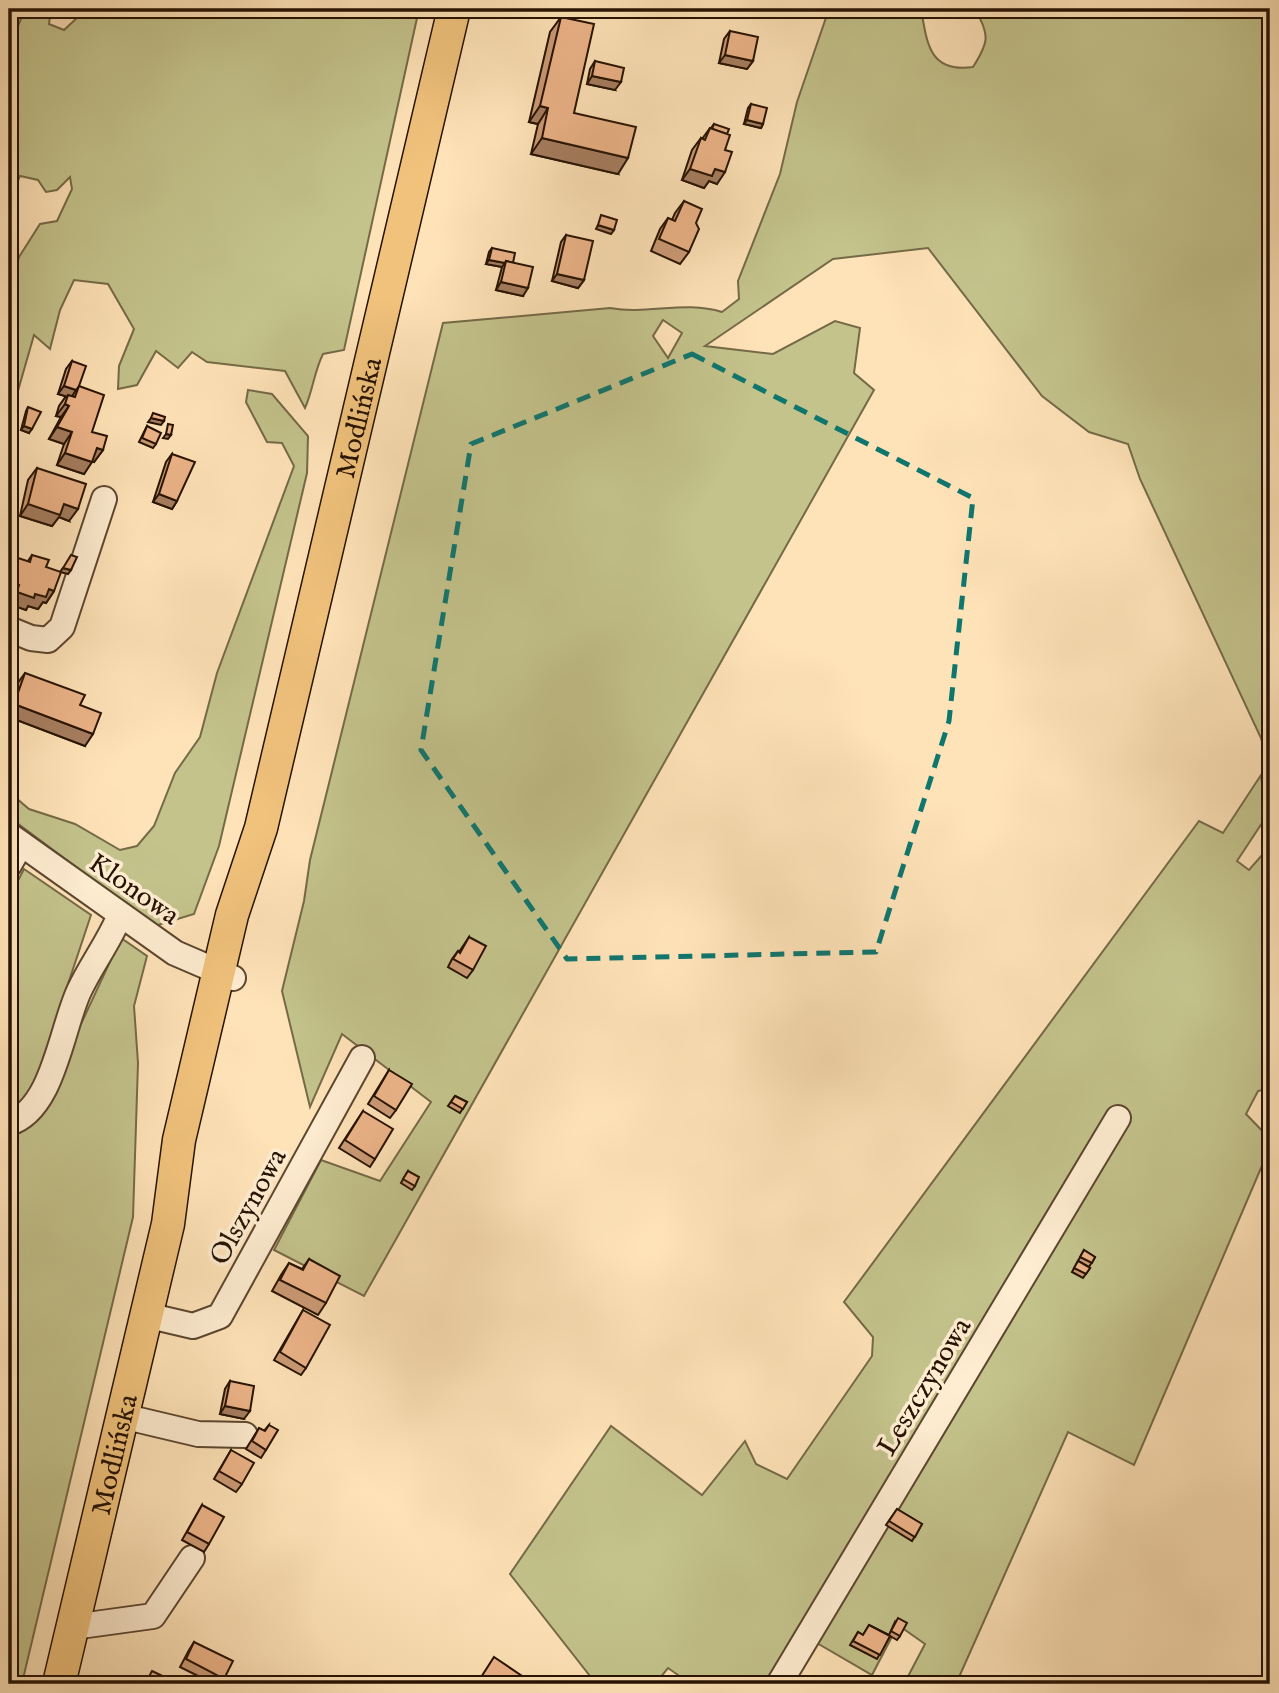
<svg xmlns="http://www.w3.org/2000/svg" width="1279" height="1693" viewBox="0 0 1279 1693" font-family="'IM FELL English',serif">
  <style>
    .green { fill: #c4c38c; stroke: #756a47; stroke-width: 2; fill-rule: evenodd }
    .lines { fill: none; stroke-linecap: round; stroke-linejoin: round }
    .minor-casing { stroke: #5c4630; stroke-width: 28 }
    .major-casing { stroke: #261202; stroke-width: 35 }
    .minor { stroke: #ffedd1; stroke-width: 24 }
    .major { stroke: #f0c27c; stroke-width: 32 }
    .wall { fill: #cc9b76; stroke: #261202; stroke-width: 2 }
    .shaded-wall { fill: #a67e60; stroke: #261202; stroke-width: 2 }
    .building { fill: #edb489; stroke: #261202; stroke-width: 2 }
    .marked { fill: none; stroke: #0f766e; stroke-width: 5; stroke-dasharray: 14 9; stroke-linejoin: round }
    .labels { text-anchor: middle; stroke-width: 7; stroke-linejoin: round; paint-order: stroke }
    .street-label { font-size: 28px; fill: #261202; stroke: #ffedd1 }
  </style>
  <rect width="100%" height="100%" fill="#ffe3b8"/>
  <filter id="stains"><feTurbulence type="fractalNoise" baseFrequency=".00286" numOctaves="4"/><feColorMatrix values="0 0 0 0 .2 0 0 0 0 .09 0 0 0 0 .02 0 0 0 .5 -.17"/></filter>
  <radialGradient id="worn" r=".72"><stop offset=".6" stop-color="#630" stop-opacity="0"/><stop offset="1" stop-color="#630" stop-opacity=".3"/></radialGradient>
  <g class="green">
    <path d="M25,9h26l-2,15 15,6 15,-14 1,-7h339l-75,341 -21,4c-9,18 -10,36 -18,54l-20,-37 -78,-9 -15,-10 -14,16 -22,-17 -19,34 -19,4 1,-23 15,-37 -26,-45 -34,-4 -14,30 -10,39 -16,-14 -25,87v-130l10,-35 21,-33 17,-3 15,-32 -2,-12 -13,13 -11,2 -8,-12 -18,-4 -11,24v-165l7,-4z"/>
    <path d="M829,9h92c6,34 8,64 52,58 16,-25 17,-32 2,-58h295v761l-9,-32 -121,-259 -12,-35 -39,-12 -47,-36 -114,-148 -95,11 -128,87 68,8 62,-33 25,7 -6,45 20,17 -510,906 -90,-46 47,-90 59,21 51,-79 -89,-68 -32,73 -28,-116 22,-90 6,-41 133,-537 167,-15c38,7 75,-8 112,4l17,-13 -1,-18 42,-107 17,-72zM663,320l19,13 -14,25 -15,-22z"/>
    <polygon points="248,390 272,394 308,436 307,473 219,846 194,914 155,926 9,817 9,792 29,809 75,824 120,850 137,846 154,826 175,773 200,737 217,673 294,466 282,443 267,442 246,402"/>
    <polygon points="1261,775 1266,817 1237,861 1249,870 1270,846 1270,1088 1258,1091 1246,1114 1270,1139 1270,1147 1134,1465 1068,1432 956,1684 904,1684 925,1644 898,1625 872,1675 810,1639 782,1684 691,1684 668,1668 655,1684 602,1684 590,1676 510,1574 611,1426 702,1495 745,1441 756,1464 787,1479 872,1356 873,1337 844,1302 1199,821 1223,833"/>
    <polygon points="24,869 91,915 41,1065 41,1110 121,938 147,956 134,1006 138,1063 133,1217 23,1679 21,1684 9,1684 9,898"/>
  </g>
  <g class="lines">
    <g class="minor-casing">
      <g id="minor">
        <polyline points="9,629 31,638 48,640 62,627 104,499"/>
        <polyline points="9,835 175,953 233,978"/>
        <polyline points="9,865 21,844"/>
        <path d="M9,1123c44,-13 52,-93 70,-132 12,-26 30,-49 41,-76"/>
        <polyline points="146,1315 193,1326 220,1316 362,1058"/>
        <polyline points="122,1416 198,1434 245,1435"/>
        <polyline points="73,1627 153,1616 192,1558"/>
        <polyline points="779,1684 1118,1118"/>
      </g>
    </g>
    <g class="major-casing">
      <g id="major">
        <path id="s1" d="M59,1684l109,-460 11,-84 53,-225 29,-87 193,-819"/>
      </g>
    </g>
    <use href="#minor" class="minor"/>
    <use href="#major" class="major"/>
  </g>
  <g class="wall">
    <polygon points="561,17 574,113 618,174 531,154 538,124 529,122 550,32"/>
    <polygon points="730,31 753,61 747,69 719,63 724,39"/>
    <polygon points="595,61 615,90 587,84 590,69"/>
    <polygon points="751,104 763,124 761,128 744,124 748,108"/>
    <polygon points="714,124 727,134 725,150 717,184 709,181 704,188 682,180 692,150 701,138 702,139 710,128 711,128"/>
    <polygon points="684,201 696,223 689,252 680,264 651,251 660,229 668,218 672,220 675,213"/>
    <polygon points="566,235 584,280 578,288 552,281 561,242"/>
    <polygon points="492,248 513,263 523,296 496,290 502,267 486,264 489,252"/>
    <polygon points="72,361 92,432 103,450 94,462 92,461 84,474 57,465 64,444 49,439 61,417 56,416 59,406 66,396 58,394 66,369"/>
    <polygon points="28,407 29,433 21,430 26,411"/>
    <polygon points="147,426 156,444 153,448 139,442"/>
    <polygon points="172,454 177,501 172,509 153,502 166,462"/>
    <polygon points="37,468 69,521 59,517 52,526 20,516 28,480"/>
    <polygon points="32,555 46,567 54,591 46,603 43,602 38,609 28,606 26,610 9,604 28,561"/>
    <polygon points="25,673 80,705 85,746 9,717 9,707 17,684"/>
    <polygon points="469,937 473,970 467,978 448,967 452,959 458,951 459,952"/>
    <polygon points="389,1070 396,1110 390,1118 368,1104"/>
    <polygon points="455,1096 467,1102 460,1113 448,1106"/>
    <polygon points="363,1111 375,1159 370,1167 339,1148"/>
    <polygon points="408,1171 415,1186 412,1190 401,1183"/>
    <polygon points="1084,1250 1095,1257 1089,1267 1078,1261"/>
    <polygon points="309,1259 326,1303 318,1315 272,1291 281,1275 289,1263 302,1269"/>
    <polygon points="1078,1261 1090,1268 1083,1278 1072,1272"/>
    <polygon points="303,1310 306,1368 301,1375 274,1360"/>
    <polygon points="230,1381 244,1419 220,1414 225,1389"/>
    <polygon points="269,1425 266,1450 261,1458 246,1449 259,1428 264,1431"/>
    <polygon points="231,1450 242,1484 236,1492 214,1479"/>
    <polygon points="202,1505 209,1544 204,1552 182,1540"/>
    <polygon points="897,1509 922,1524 912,1541 886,1525"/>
    <polygon points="895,1622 900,1636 897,1640 890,1636 877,1659 850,1645 858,1632 863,1635 869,1625 889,1635"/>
    <polygon points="194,1642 224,1679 220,1684 214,1684 180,1667 189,1650"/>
  </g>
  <g class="shaded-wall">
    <polygon points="725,55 753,61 747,69 719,63"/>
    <polygon points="592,76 621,82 615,90 587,84"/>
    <polygon points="540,106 548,108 538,124 529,122"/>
    <polygon points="747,120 763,124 761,128 744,124"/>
    <polygon points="542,138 628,158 618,174 531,154"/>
    <polygon points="690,169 715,169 725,172 717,184 709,181 704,188 682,180"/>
    <polygon points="598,225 614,230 611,234 596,229"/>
    <polygon points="489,260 505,263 502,267 486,264"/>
    <polygon points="557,274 584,280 578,288 552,281"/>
    <polygon points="501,282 528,288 523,296 496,290"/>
    <polygon points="64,386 76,390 71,398 58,394"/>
    <polygon points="65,404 69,406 61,417 56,416"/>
    <polygon points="151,418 164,421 161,425 148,422"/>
    <polygon points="24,426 32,429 29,433 21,430"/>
    <polygon points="57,427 72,432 64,444 49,439"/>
    <polygon points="166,434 171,435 168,439 163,438"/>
    <polygon points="97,448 103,450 94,462 88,460"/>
    <polygon points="65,453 92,462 84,474 57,465"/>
    <polygon points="9,473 15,475 13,479 9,478"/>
    <polygon points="159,494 177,501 172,509 153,502"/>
    <polygon points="28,504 64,504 78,509 69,521 59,517 52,526 20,516"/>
    <polygon points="63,568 71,570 68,574 60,572"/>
    <polygon points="9,582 19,585 11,597 9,596"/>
    <polygon points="49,589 54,591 46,603 43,602 38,609 28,606 26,610 9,604 17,592 35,594"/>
    <polygon points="14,704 93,734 85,746 9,717 9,711"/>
    <polygon points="225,1406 250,1411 244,1419 220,1414"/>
  </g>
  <g class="building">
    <polygon points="561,17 594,24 574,113 636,127 628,158 542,138 548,108 540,106"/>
    <polygon points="730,31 758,37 753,61 725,55"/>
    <polygon points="595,61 624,68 621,82 592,76"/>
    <polygon points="751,104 767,108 763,124 747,120"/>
    <polygon points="714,124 729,129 727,134 712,129"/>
    <polygon points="710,128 730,135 725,150 732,152 725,172 715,169 712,176 690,169 701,138 705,140"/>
    <polygon points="684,201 702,209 696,223 699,229 689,252 659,239 668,218 675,221"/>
    <polygon points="601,215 617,220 614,230 598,225"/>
    <polygon points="566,235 593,241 584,280 557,274"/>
    <polygon points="492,248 515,253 513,263 506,261 505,263 489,260"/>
    <polygon points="506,261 533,267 528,288 501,282"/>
    <polygon points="72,361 86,366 79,386 76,390 64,386"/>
    <polygon points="79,386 104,395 92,432 107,436 103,450 97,448 92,462 65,453 72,432 57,427 69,406 65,404 68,395 75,397"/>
    <polygon points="28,407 41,412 32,429 24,426"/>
    <polygon points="153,413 165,417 164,421 151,418"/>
    <polygon points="168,424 173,425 171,435 166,434"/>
    <polygon points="147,426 161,433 156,444 142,438"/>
    <polygon points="172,454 195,462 177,501 159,494"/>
    <polygon points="10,464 17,465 15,475 9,473"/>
    <polygon points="37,468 86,484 78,509 64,504 60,515 28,504"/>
    <polygon points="9,555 30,562 32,555 49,560 46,567 61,572 54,591 49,589 46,597 35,594 34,598 17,592 19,585 9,582"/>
    <polygon points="71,555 77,557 71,570 63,568"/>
    <polygon points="25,673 85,695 80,705 101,713 93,734 14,704"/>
    <polygon points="469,937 486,946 473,970 453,959 458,951 460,953"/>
    <polygon points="389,1070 412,1084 396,1110 374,1096"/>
    <polygon points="455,1096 467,1102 463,1109 451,1102"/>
    <polygon points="363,1111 393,1129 375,1159 345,1140"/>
    <polygon points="408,1171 419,1177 415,1186 403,1179"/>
    <polygon points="1084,1250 1095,1257 1092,1263 1080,1257"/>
    <polygon points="309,1259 340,1276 326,1303 280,1280 289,1263 303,1270"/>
    <polygon points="1078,1261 1090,1268 1086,1274 1074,1268"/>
    <polygon points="303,1310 330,1325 306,1368 280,1352"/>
    <polygon points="230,1381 254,1386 250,1411 225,1406"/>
    <polygon points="269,1425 278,1430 266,1450 252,1441 259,1428 265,1431"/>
    <polygon points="231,1450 254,1463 242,1484 219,1471"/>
    <polygon points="202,1505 224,1517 209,1544 187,1532"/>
    <polygon points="897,1509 922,1524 915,1537 889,1521"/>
    <polygon points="898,1618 907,1623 900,1636 891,1631"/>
    <polygon points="869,1625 890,1636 880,1655 853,1641 858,1632 863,1635"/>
    <polygon points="194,1642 233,1661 224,1679 186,1659"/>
    <polygon points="494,1657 528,1680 525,1684 481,1684 478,1682"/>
    <polygon points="152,1671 171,1680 169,1684 145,1684"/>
    <polygon points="868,1677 875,1680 872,1684 864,1684"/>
    <polygon points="672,1678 678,1683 678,1684 668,1684"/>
  </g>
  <path class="marked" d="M692,354l281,144 -24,223 -73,231 -309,7 -146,-209 50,-306z"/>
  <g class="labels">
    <g class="street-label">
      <text dy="10" stroke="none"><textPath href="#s1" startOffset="1302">Modlińska</textPath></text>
      <text transform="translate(135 888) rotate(35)" y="10">Klonowa</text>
      <text transform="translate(247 1206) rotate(-61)" y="10">Olszynowa</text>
      <text transform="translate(923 1386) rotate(-59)" y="10">Leszczynowa</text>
      <text dy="10" stroke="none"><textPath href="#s1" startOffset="236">Modlińska</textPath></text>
    </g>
  </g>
  <rect width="1279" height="1693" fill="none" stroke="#ffe3b8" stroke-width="35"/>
  <rect x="10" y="10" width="1258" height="1672" fill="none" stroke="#261202" stroke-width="3.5"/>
  <rect x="18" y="18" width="1244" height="1658" fill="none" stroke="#261202" stroke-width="2"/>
  <rect width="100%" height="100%" filter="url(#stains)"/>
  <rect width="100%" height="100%" fill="url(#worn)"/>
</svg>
